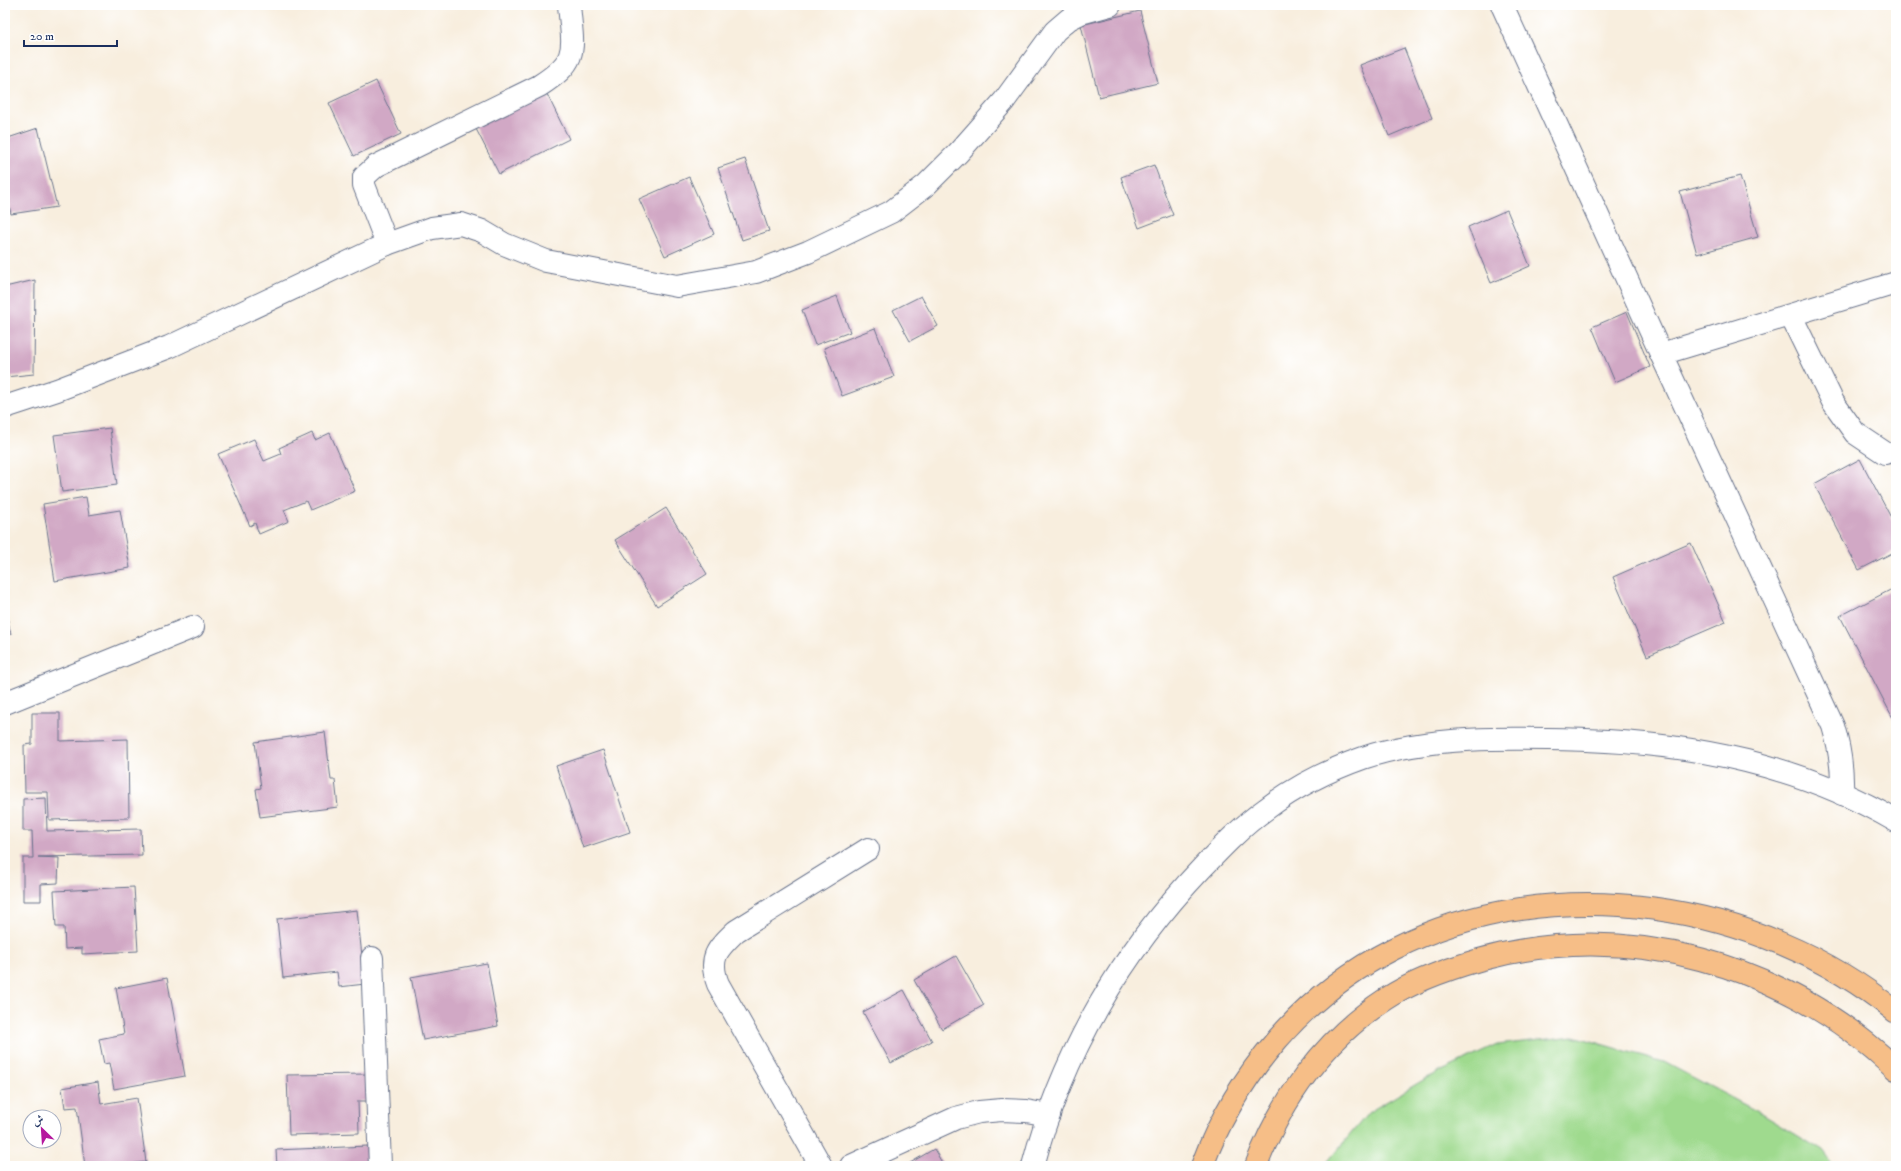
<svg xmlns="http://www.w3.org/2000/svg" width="1901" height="1171" viewBox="0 0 1901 1171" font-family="'IM FELL DW Pica',Amiri,serif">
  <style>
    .green { fill: #9fda8e; stroke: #5d8476 }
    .building { fill: #d1a8c5 }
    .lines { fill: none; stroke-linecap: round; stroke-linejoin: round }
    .minor-casing { stroke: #68728b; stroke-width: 24 }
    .highway-casing { stroke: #68728b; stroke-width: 24 }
    .minor { stroke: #fff; stroke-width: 22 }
    .highway { stroke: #f6be87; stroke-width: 22 }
  </style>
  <rect width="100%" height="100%" fill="#fff"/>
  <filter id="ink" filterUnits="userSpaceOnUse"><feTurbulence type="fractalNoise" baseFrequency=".025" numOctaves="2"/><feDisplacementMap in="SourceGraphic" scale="8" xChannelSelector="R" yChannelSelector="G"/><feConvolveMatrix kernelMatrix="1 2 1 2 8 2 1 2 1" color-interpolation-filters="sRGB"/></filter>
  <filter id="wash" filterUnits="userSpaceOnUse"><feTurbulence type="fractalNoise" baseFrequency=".012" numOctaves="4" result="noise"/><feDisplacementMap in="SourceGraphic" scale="16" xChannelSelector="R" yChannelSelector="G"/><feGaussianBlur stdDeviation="0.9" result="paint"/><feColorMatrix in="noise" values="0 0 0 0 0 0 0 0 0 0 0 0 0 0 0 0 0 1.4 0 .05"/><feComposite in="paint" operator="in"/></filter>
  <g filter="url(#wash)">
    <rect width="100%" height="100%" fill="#f8eede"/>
    <polygon class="green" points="1574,1036 1664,1062 1762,1114 1823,1151 1834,1166 1324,1166 1369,1112 1425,1079 1497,1045"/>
    <g id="blocks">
      <g class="building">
        <polygon points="1140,11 1158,83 1099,97 1081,25"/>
        <polygon points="1404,48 1432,118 1389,136 1360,65"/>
        <polygon points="376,81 401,134 354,156 329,103"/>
        <polygon points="545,90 569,139 499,174 474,125"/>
        <polygon points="38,128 57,207 11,214 5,187 5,139"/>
        <polygon points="745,159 769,231 742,240 718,168"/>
        <polygon points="1154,165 1173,215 1139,228 1121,177"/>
        <polygon points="1740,176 1758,237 1697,254 1680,192"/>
        <polygon points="689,177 714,234 665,256 639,199"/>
        <polygon points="1507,210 1530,266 1491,283 1468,227"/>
        <polygon points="35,280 34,374 5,377 5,287"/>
        <polygon points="837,296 850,332 815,345 802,310"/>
        <polygon points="921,296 938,326 910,341 893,310"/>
        <polygon points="1627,312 1650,367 1615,382 1592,327"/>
        <polygon points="875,328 894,377 842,396 824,348"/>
        <polygon points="110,428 117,485 62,492 54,435"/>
        <polygon points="312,433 315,440 330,433 355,491 310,510 306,501 284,510 289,521 259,534 255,523 250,526 218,454 254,439 264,461 281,454 279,448"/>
        <polygon points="1860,459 1896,527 1896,551 1859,570 1814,484"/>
        <polygon points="86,497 89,515 120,510 130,568 55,581 43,504"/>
        <polygon points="666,508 707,574 657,606 615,540"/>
        <polygon points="1691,543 1726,622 1647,656 1613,577"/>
        <polygon points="1896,587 1896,724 1840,616"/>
        <polygon points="5,608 11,634 5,636"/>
        <polygon points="32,713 60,713 60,741 128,739 129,818 49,820 48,792 25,792 24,745 32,744"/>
        <polygon points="325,732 331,780 335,780 338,807 260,817 256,789 261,788 255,742"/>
        <polygon points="603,750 630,832 583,848 556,766"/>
        <polygon points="46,798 47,831 141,829 142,855 38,857 59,858 58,883 41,884 41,901 23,901 23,858 33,858 32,831 23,831 23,799"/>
        <polygon points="134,887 138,951 82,954 82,948 65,949 64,927 56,927 54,891"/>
        <polygon points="357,910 365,984 339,987 337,972 283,978 277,919"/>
        <polygon points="956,956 984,1005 942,1029 914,980"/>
        <polygon points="487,963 498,1026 423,1040 411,977"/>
        <polygon points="167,978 185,1076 114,1089 109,1063 104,1064 99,1039 124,1034 116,988"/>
        <polygon points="904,990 932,1041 891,1063 863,1012"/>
        <polygon points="371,1074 373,1101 358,1101 359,1133 289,1135 287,1075"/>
        <polygon points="98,1082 101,1104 137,1098 146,1162 112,1166 85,1166 77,1107 65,1108 62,1088"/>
        <polygon points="368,1146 369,1166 277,1166 276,1150"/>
        <polygon points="934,1149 944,1166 905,1166"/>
      </g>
    </g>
  </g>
  <g filter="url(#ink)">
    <use href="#blocks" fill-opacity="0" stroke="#68728b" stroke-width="1"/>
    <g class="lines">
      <g class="minor-casing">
        <g id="minor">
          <path d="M1502,5l159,349 172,372c7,23 10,44 9,68"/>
          <path d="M387,244l-23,-59v-8l12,-11 163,-80c41,-26 34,-36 30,-81"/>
          <polyline points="1791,316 1833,402 1855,433 1885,453"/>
          <polyline points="1661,354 1896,283"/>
          <polyline points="5,407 57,390 169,347 387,244 432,228 461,224 482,231 504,244 546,261 677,286 756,272 808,252 891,212 926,185 958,153 1004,101 1055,31 1069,19 1081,13 1110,5"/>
          <polyline points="5,703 193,627"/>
          <polyline points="372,958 380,1166"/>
          <path d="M821,1166l-103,-182c-10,-26 -1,-35 18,-53l132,-82"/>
          <polyline points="851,1166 956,1118 979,1112 1002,1110 1026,1111 1049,1115"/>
          <path d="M1033,1166c29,-112 89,-214 169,-298 20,-21 40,-42 64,-59 29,-22 63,-39 97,-51 67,-23 152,-20 223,-18 109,4 215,25 310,81"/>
        </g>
      </g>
      <g class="highway-casing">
        <g id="highway">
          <path d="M1202,1166c35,-93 102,-172 191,-217 159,-81 367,-48 503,63"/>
          <path d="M1256,1166c26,-68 69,-127 130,-167 27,-18 62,-30 93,-39 148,-41 306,3 417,109"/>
        </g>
      </g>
      <use href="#minor" class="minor"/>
      <use href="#highway" class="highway"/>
    </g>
  </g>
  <rect width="1901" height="1171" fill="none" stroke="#fff" stroke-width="20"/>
  <g transform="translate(42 1129) rotate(335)"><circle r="19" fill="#ffffff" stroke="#a4acbf"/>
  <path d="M0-3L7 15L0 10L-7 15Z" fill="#b5179e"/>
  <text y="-6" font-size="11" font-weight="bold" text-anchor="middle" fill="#1b2f5e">ش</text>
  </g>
  <path d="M24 40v6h93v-6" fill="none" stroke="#1b2f5e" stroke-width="2"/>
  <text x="30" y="40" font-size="12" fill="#1b2f5e" stroke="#ffffff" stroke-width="3" paint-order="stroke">20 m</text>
</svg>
